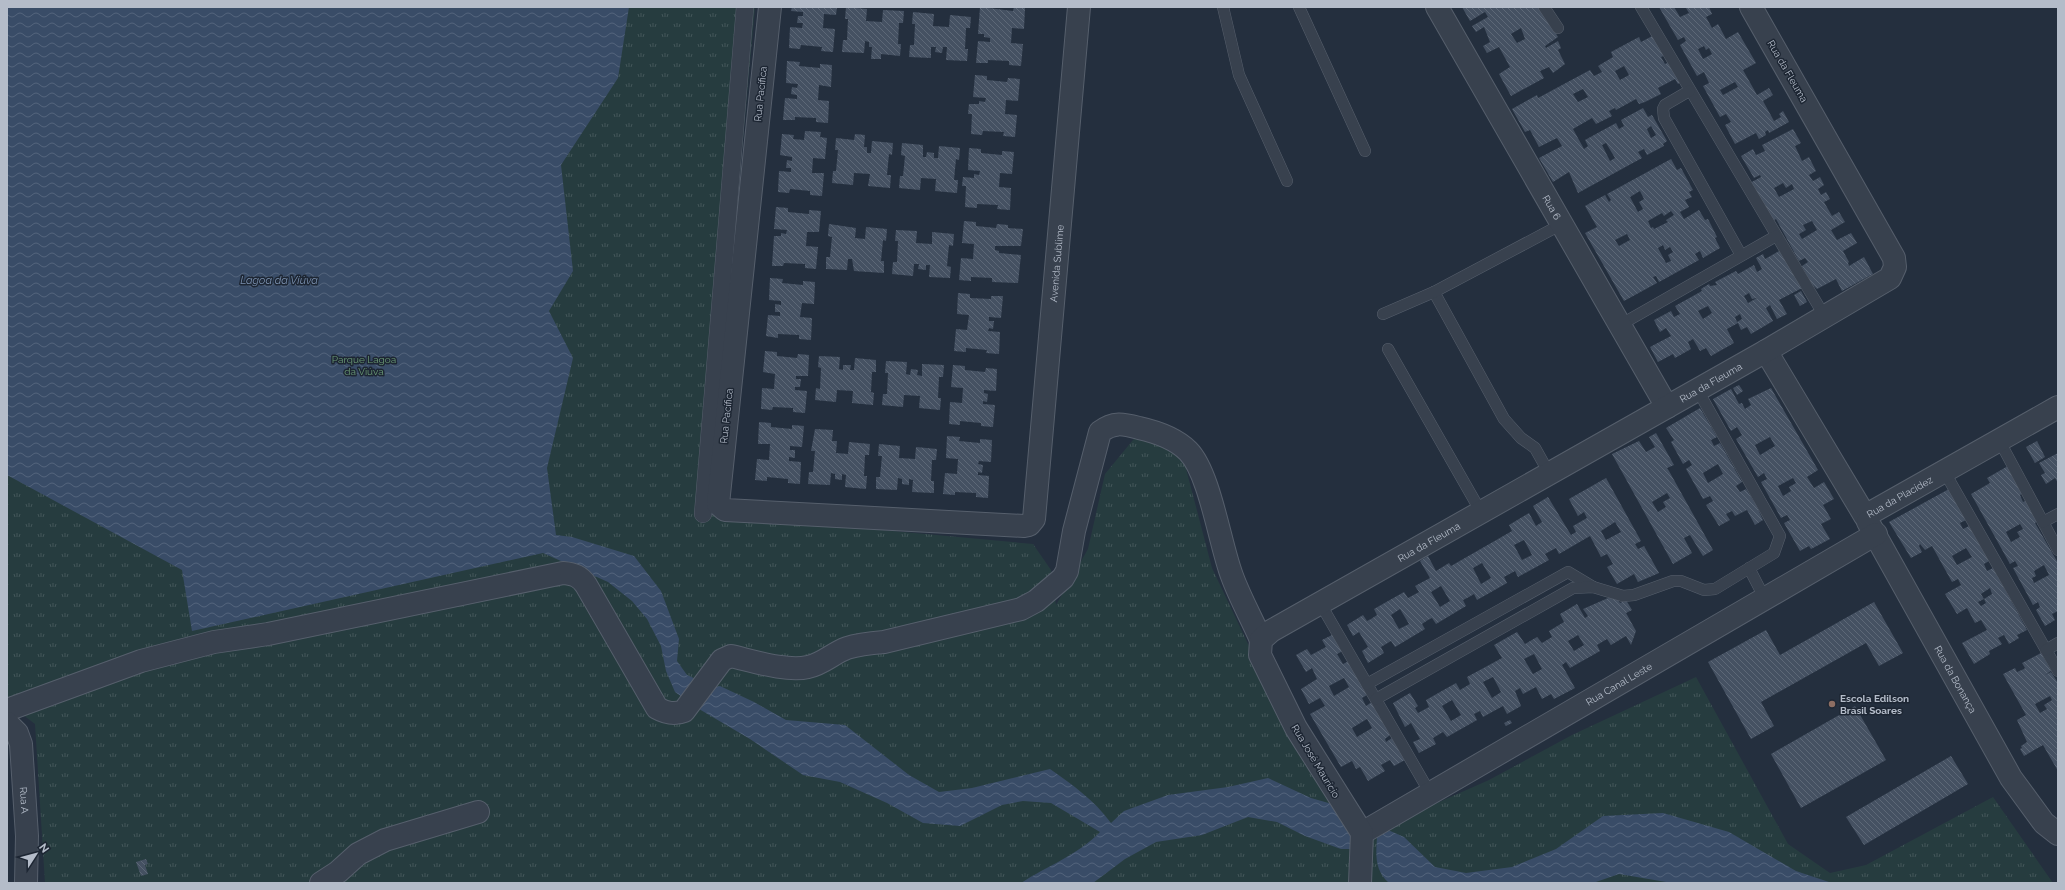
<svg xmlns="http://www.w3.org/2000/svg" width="2065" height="890" viewBox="0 0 2065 890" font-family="Raleway,sans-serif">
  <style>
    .grass { fill: url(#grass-tufts) }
    .water { fill: url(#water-waves) }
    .building { fill: url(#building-back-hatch); fill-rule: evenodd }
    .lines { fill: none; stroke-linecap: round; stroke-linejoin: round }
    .service-casing { stroke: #565f6c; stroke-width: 12 }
    .pedestrian-casing { stroke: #565f6c; stroke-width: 18 }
    .minor-casing { stroke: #565f6c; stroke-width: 24 }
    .service { stroke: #38414e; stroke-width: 11 }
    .pedestrian { stroke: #38414e; stroke-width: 17 }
    .minor { stroke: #38414e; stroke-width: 22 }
    .education-dot { fill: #8d6e63; stroke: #1d2633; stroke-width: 1.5 }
    .labels { text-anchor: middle; stroke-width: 3; stroke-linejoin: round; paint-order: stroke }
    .street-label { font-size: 10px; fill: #b4bcc9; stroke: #1d2633 }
    .park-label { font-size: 10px; fill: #6b9a76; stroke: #1d2633 }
    .poi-label { font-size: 10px; font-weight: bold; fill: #b4bcc9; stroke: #1d2633; text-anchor: start }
    .water-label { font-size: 11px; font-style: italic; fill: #7c92b1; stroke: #1d2633 }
  </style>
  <defs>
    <pattern id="grass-tufts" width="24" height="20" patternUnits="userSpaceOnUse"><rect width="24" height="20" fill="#263c3f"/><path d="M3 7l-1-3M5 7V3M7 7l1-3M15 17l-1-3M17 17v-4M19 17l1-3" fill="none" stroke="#435659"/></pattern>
    <pattern id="water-waves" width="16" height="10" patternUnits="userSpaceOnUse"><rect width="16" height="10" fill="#394c67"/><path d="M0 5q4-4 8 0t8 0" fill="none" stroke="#53647b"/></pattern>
    <pattern id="building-back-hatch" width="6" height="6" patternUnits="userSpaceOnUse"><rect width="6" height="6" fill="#455162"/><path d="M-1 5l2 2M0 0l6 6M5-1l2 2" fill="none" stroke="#5d6877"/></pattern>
  </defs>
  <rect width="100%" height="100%" fill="#242f3e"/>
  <polygon class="grass" points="7,7 755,7 709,514 1033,544 1051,570 1056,605 1088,549 1105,474 1142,429 1184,461 1212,568 1285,722 1365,832 1394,822 1489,780 1572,735 1696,677 1788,844 1830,873 1866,865 1993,797 2053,883 45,883 35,724 14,708 7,710"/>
  <g class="water">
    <polygon points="7,7 629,7 618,78 561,165 573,271 549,311 573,358 547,468 556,535 572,537 634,556 661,591 679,639 677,661 687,675 698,680 685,699 675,692 666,671 661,646 647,619 632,601 608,582 543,553 192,631 182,570 7,475"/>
    <path d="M720,686l34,16 32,18 59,5 64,50 30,17 33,-4 78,-19c23,16 44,31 61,54l13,-12 44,-16 60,-8 40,-9 43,20 35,10 13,41h-18l-36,-13 -28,-14 -29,-5 -46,18 -46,7 -31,17 -32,24h-72c26,-17 57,-28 79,-51l-49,-29 -28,-2 -21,4 -42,21 -37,-3 -36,-20 -47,-21 -37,-7 -53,-36 -51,-30 13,-21z"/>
    <path d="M1663,813l66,19 67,39 36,12h-160l-53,-9 -26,9h-204c-15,-13 -13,-29 -12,-46l11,-7 16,7 31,30 31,6 46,-6 44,-18 47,-33z"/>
  </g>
  <g class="building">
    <polygon points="792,7 837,7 836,15 824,14 823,28 835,29 833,52 821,51 822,47 801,45 800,49 789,48 790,27 802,28 803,23 797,23 798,16 803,16 803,12 791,11"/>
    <polygon points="846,7 867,9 866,21 882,22 883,10 904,11 903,23 899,23 898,44 901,44 900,56 881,54 881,59 871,59 872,47 869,47 869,42 865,41 864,53 842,52 843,40 847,40 848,19 845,19"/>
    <polygon points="980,7 1013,11 1014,7 1025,8 1024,29 1012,28 1011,43 1023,44 1021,66 1009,65 1009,61 988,60 988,63 976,63 978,41 990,42 990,38 984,37 984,34 978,34"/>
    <path d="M1462,7h78l18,30 -13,9 1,2 12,-7 3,7 -3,2 7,14 -12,9 -4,-6 -9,4 4,7 -33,18 -12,-22 11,-7 -11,-20 -12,6 -4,-7 7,-4 -6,-15 -8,5 -4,-6 16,-9 -3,-5 -15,9zM1521,28l4,11 -8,4 -6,-9z"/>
    <path d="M1659,7h15l6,10 9,-4 -3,-5 2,-1h21l3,7 -6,3 6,11 6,-4 8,15 12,-7 18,31 -13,7 14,25 12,-7 4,7 -10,6 11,20 7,-4 -2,-3 4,-3 6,11 -20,11 -1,-3 -3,2 1,3 -7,4 -3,-6 -21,11 -10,-19 6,-3 -5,-8 -6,3 -17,-31 6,-3 -5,-11 -7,4 -17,-31 6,-4 -2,-4 -6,3zM1704,46l2,4 3,-2 3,6 -9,5 -5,-10zM1735,82l3,5 -15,8 -3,-5z"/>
    <polygon points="913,12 934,14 933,26 949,27 950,15 971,17 970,28 966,28 965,49 968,49 967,61 946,60 947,47 943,47 942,53 935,52 936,47 931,47 931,58 909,57 910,45 914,45 915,24 912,24"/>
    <path d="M1656,34l10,21 -5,2 4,7 6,-3 10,21 -3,2 -3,-5 -17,9 3,6 -16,8 -6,2 -3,-5 -20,11 -1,-2 -6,3 3,5 -16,8 -4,-6 -19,11 11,20 4,-3 -3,-6 31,-17 3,6 5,-3 -3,-6 22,-12 5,9 4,-2 15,26 -4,3 1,2 -17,9 -3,-6 -6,3 4,6 -64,35 -9,-21 -16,10 -14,-24 23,-12 -5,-8 -18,9 -9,-17 -5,2 -13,-23 25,-14 1,3 52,-28 4,6 8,-4 -4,-6 15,-9 -2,-5 28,-15 2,5zM1624,66l5,9 -9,5 -5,-9zM1583,89l5,8 -10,5 -5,-8zM1651,126l5,9 -5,3 -4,-9zM1606,143l9,15 -5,3 -8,-16z"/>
    <polygon points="787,61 800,62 799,66 820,68 820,64 832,65 831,87 819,85 818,100 829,101 828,123 816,122 816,118 795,117 795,120 783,120 785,98 797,99 797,95 791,94 792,87 797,88 798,84 786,83"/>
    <polygon points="975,75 987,76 987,80 1007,82 1008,78 1020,79 1018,101 1006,100 1005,114 1017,115 1015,137 1003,136 1004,132 983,131 982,135 971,134 972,114 968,114 969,104 979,104 979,101 985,102 986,98 973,97"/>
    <path d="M1793,129l8,14 -6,3 7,15 7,-4 7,14 -7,4 4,6 7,-4 4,8 -6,4 3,6 5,-3 4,7 -6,3 8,14 7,-4 6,10 -14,8 6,10 14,-7 6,10 -14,8 6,11 -1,1 1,3 15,-9 9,17 -31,17 -6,-12 -19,10 -6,-6 -9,-17 6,-4 -3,-4 -6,3 -23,-42 -6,4 -20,-40 11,-6 -1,-2 -6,3 -13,-22 12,-7 3,6 9,-4 -3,-6zM1783,183l3,5 6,-4 2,5 -15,8 -5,-9zM1812,221l5,9 -15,9 -3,-5 7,-4 -3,-5z"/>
    <polygon points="805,131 821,132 820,137 827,138 825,159 813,158 812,173 824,173 822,196 810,195 810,191 790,189 789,193 778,192 779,171 791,172 791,168 786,168 787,160 792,161 792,157 780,155 782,134 794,135 793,139 804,140"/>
    <polygon points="855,134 865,135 864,147 867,147 867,153 871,153 872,141 893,143 892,155 889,154 887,175 891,175 890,188 868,186 870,174 854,173 853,185 832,183 833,171 836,171 838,150 835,150 836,138 854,140"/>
    <polygon points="902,143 923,145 923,157 926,157 927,152 934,153 934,158 938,158 939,146 960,148 959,160 956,159 954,180 958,180 957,193 935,191 936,179 921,178 920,190 899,188 900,176 903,176 905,156 901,155"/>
    <polygon points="969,148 981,149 981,153 1002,155 1002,151 1014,152 1012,174 1000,173 999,187 1011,188 1010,210 997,209 998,205 977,204 977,208 965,207 966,186 962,186 963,177 974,178 974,174 979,175 980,171 968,170"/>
    <path d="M1671,159l6,11 4,-2 12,22 -4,2 3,5 -7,3 4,7 -9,5 4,7 15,-9 6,10 3,-1 9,18 -2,1 5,10 -17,10 -3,-7 -5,3 4,6 -40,22 -3,-6 -3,1 4,6 -33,18 -39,-68 12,-6 -12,-21 20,-11 4,7 2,-2 -4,-6zM1640,191l4,8 -5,3 4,7 -5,3 -8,-15zM1671,211l3,4 -8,5 2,2 -14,7 -1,-2 -2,1 -3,-7 14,-8 2,3zM1627,234l3,6 -11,6 -4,-6zM1663,245l2,5 5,-3 3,5 -5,3 3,6 -5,2 -8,-15z"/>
    <polygon points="776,207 788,208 788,212 809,214 809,210 821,211 819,232 807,232 806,246 818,247 816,269 805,268 805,264 784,263 783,266 772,266 774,236 781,236 781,233 786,234 787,230 774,229"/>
    <polygon points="964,221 976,222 976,226 996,228 997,224 1008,225 1008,228 1023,229 1021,246 995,246 995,250 999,251 999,253 1021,255 1018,283 992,282 992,278 971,277 971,281 959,280 961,258 973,259 974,244 962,243"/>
    <polygon points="829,224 856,228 855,238 865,239 866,227 887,229 886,241 883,240 881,261 884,261 884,273 854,271 852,259 848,259 847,270 826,269 826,257 830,257 832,237 828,236"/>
    <polygon points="896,230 917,231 916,243 932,244 932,232 954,234 953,246 949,245 947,266 951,267 950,278 929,277 930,265 926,265 926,270 918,269 919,264 914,264 913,276 892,274 893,262 897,262 898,241 895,241"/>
    <path d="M1781,250l21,38 -23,12 8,14 -10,5 -7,-14 -4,3 7,13 -22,13 -4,-7 -6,3 -3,-7 -11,6 7,14 -23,13 -5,-8 -6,3 -7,-12 -5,3 3,7 -16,9 -2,-4 -15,8 -8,-15 21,-11 -5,-8 -6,4 -6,-12 17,-9 3,6 6,-3 -5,-8 27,-15 -1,-2 8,-5 1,2 7,-1 -2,-3 21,-11 2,3 16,-9 3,7 5,-3 -6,-11 7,-4 2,5zM1749,293l3,6 5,-1 -9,5 -4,-7zM1708,306l4,7 -9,6 -5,-8zM1740,314l2,5 -5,3 -2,-5z"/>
    <polygon points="770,278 783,279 782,283 803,285 803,281 815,282 814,304 802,303 800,317 812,318 811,340 799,339 799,335 778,334 778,338 766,336 768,315 780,316 780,312 775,312 775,304 781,305 781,301 769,300"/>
    <polygon points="1801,291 1807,302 1800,306 1794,295"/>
    <polygon points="958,293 970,294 970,298 991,299 991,296 1003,296 1001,318 989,317 989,321 994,321 993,329 989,328 988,331 1000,332 999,354 986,353 987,350 966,348 966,352 954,351 956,329 967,330 969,315 957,314"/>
    <polygon points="765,351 777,352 777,356 797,358 798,354 809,355 808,376 796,376 796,379 801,379 800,387 795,387 795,390 807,391 805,413 793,412 793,408 773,407 772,410 761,409 762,388 774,389 775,374 763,372"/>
    <polygon points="819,356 840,357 839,369 843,370 843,365 851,365 850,370 854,370 855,358 876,360 876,372 872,372 871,392 874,393 873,405 852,403 853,391 837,390 836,402 815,400 816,388 820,389 821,368 818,367"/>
    <polygon points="886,361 907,362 906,374 910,375 911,369 918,370 917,375 922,376 922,364 944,365 943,377 939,377 938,398 941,398 940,410 919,408 920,396 904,395 903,407 882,405 883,394 887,394 888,373 885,373"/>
    <polygon points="953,365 965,366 965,370 985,372 986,368 997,369 996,391 984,390 984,393 988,394 987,402 983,401 983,404 995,405 993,427 981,426 981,423 960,421 960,425 949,424 950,402 962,403 963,388 951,387"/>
    <polygon points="1739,385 1743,391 1737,395 1733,388"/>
    <path d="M1771,388l47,82 -11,7 7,11 10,-6 10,17 -11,6 8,14 -10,5 9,15 -19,10 -2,-3 -9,5 -16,-28 6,-3 -3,-5 -6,3 -20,-36 6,-3 -3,-6 -6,4 -22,-38 6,-4 -5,-8 -6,4 -18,-32 18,-10 8,15 3,-1 3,6 6,-4 -3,-6zM1770,437l5,9 -15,9 -5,-10zM1793,478l3,5 -7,4 2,4 -8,5 -5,-10z"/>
    <path d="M1700,408l17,29 -6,3 3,6 6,-3 22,39 -6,4 4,6 6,-3 10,16 7,15 -8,5 -8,-15 -12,6 -3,-5 -6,3 4,6 -11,6 -13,-21 7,-4 -3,-5 -7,3 -17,-30 6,-4 -3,-5 -6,4 -12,-22 3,-2 -8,-12zM1718,464l5,10 -15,9 -5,-10z"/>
    <polygon points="759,422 771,423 771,427 792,429 792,425 804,426 802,447 790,446 790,450 795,450 795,458 789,457 789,461 801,462 800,484 788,483 788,479 767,477 767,481 755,480 757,459 769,460 770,444 758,444"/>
    <polygon points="815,429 833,430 832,441 837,441 836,453 848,454 849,442 870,444 869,455 865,455 864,476 867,476 866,489 845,487 846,475 842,474 842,480 835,479 835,474 831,473 830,485 808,484 809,472 813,472 815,451 811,451"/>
    <path d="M1656,433l18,32 -7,3 2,3 44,79 -10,6 -13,-21 -6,3 8,15 -19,11 -61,-110 27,-13 7,11 9,-5 -6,-10zM1667,493l3,5 -7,4 3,5 -8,5 -6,-10z"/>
    <polygon points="947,436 960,437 959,441 980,443 980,439 992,440 991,462 979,461 978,464 983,465 982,473 978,472 978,475 989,476 988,498 976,497 976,493 955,492 955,495 943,494 945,473 957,474 958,459 946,458"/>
    <polygon points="2037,441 2045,457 2035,463 2026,447"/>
    <polygon points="879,444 900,446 899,458 915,459 916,447 937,449 936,460 932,460 931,481 934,481 934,493 912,492 913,480 909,479 909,485 902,484 902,479 898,478 897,490 876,489 876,477 880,477 882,456 878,456"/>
    <polygon points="2058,453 2058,483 2055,478 2046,484 2041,475 2045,473 2039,463"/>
    <path d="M2008,466l15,27 -3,2 3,7 4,-2 12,20 -4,3 23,40v48l-6,3 3,6 -10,6 -9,-16 4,-3 -2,-5 -5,3 -20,-37 5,-2 -3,-5 -5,3 -39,-70 19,-11 -3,-5zM2020,524l3,5 -6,3 3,5 -9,5 -5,-10zM2044,565l5,10 -15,8 -2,-5 4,-2 -2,-5z"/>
    <path d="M1606,478l35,63 -6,3 3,5 6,-3 15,27 -21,9 -4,-8 -17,10 -10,-17 6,-3 -6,-10 -6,3 -11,-21 -31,18 -3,-6 -11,6 4,6 -31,17 -3,-6 -11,6 3,6 -30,17 -3,-6 -5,3 -6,3 3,6 -30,18 -4,-6 -4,2 -6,4 3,5 -30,18 -4,-6 -10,6 3,6 -16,10 -6,-12 6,-4 -9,-15 -6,4 -6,-11 16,-10 4,6 4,-2 6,-4 -3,-6 30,-17 4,6 11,-6 -4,-6 15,-8 -10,-17 8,-5 8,15 13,-8 2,3 61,-35 -3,-6 20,-12 7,13 6,-4 -9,-16 15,-9 23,38 5,-3 -3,-6 14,-8 -3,-6 -6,4 -9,-17zM1615,522l6,10 -15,8 -5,-9zM1524,540l8,15 -10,5 -8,-15zM1482,563l9,15 -10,6 -8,-16zM1441,586l9,15 -10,6 -9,-15zM1400,609l9,15 -10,5 -8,-14z"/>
    <path d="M1949,489l17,31 -6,3 3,6 6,-3 20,35 -5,3 3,7 6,-3 34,62 -10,5 2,3 -10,6 -5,-9 -6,3 4,6 -13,7 1,3 -16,10 -12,-21 25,-13 -6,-10 -6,3 -8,-15 -10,6 -12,-20 16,-9 -3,-6 -6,3 -20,-36 -7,4 -5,-6 -1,2 3,6 -11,6 -22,-36zM1966,548l6,9 -15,8 -5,-9zM1990,588l2,6 -8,5 2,4 -5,3 -3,-4 6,-3 -3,-5z"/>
    <path d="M1615,595l5,8 6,-3 6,10 -6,3 10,18 -5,14 -5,-9 -15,9 -4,-6 -10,6 3,6 -30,17 -4,-6 -4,3 13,23 -21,11 -3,-5 -9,5 -6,-12 -13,7 -3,-6 -5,3 6,15 -14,8 -4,-8 -20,11 -3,-6 -6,3 3,6 -30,17 -4,-5 -10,6 3,6 -17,9 -6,-11 7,-3 -9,-16 -6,4 -12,-24 17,-10 8,13 -3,2 3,5 11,-6 -3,-7 30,-17 4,7 10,-6 -3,-7 35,-19 -8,-13 23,-13 8,12 12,-7 5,6 10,-6 -3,-6 15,-9 -4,-8 17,-10 8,14 3,-2 -5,-7zM1578,635l6,10 -10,6 -6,-10zM1534,654l8,15 -9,5 -9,-15zM1493,677l8,15 -9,6 -9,-16zM1452,700l9,15 -10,6 -9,-15z"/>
    <polygon points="1874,602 1903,653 1879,666 1866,643 1761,702 1774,726 1751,739 1708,662 1766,630 1780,655"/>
    <path d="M1334,634l9,17 -6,3 6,10 6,-3 18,34 -5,3 4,8 6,-4 18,33 -5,4 1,3 6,-4 13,22 -11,6 -4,-6 -9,5 4,6 -17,10 -8,-14 -4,2 -4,-8 -11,6 -31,-53 15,-8 -5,-8 -11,6 -8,-15 16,-10 -5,-11 -6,4 -10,-17 11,-6 4,6 15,-8 -4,-7zM1344,678l5,9 -15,9 -5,-10zM1367,719l5,9 -15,9 -5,-9z"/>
    <path d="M2041,653l10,18 -6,4 6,-3 7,11v88l-15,-26 -19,11 -4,-7 2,-1 -1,-2 6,-4 -10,-22 9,-5 -23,-41 12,-6 2,4 7,-3 1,-1 -3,-5zM2050,696l2,4 -8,5 3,4 -7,4 -5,-9z"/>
    <polygon points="1855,706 1886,760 1801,808 1771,754"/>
    <polygon points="1510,720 1512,723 1506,726 1504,723"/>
    <polygon points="1951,756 1968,784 1864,845 1846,817"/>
    <polygon points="146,859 148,864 145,865 148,874 141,876 136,862"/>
  </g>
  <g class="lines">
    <g class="service-casing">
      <g id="service">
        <polyline points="1223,7 1239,75 1287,181"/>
        <polyline points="1299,7 1365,151"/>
        <polyline points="1544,7 1558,28"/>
        <polyline points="1641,7 1825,317"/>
        <polyline points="1689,91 1665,105 1663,109 1664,118 1741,255"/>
        <polyline points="1434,292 1504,419 1521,438 1535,448 1549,473"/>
        <polyline points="1383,314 1434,292 1562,224"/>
        <polyline points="1620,325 1776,236"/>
        <polyline points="1388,349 1481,512"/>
        <polyline points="1999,440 2058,550"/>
        <polyline points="1944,471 2058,671"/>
        <polyline points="2043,522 2058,514"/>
        <polyline points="1749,568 1765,599"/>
        <polyline points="1320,603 1430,793"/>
        <polyline points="2046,650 2058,643"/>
        <polyline points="1367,684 1568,572 1593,587"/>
        <polyline points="1376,699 1573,588 1593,587 1623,596 1634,595 1673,581 1681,581 1704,590 1715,589 1774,553 1780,536 1697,389"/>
      </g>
    </g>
    <g class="pedestrian-casing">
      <polyline id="pedestrian" points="703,514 745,7"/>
    </g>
    <g class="minor-casing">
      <g id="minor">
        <path id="s1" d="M770,7l-52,497 7,6 299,16 5,-1 5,-6 45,-512"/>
        <path id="s2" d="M1437,7l230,400"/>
        <path id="s3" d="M1766,351l99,165 193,-109"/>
        <path id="s4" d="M1868,522l143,256 33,45 14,11"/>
        <path d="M7,710l134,-49 73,-19 54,-8 295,-61c11,1 17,3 23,12l71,123c9,5 17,7 27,3l38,-51 9,-4c22,5 56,16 77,11 15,-3 25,-14 39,-19 12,-4 24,-5 37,-6l137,-33 15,-8 27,-23 4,-7 7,-40 26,-99c14,-11 24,-8 39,-4 18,4 36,10 49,23 22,22 32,94 44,125 8,22 20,43 29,64"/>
        <path id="s5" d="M7,723l10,10 4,11 6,92 -1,47"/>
        <path id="s6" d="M1362,833l514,-299"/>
        <polyline points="321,883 338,872 358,854 385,840 478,812"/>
        <path id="s7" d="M1360,883l2,-50 -66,-105 -36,-73 1,-15 10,-9 495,-280 124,-73 5,-11 -1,-9 -143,-251"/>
      </g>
    </g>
    <use href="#service" class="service"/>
    <use href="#pedestrian" class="pedestrian"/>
    <use href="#minor" class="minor"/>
  </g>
  <circle class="education-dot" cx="1832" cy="704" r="4"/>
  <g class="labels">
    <g class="street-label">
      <text transform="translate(1788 71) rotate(60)" y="4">Rua da Fleuma</text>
      <text transform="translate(760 94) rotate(-84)" y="4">Rua Pacífica</text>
      <text dy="4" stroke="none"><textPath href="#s2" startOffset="231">Rua 6</textPath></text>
      <text dy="4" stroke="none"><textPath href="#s1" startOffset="1078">Avenida Sublime</textPath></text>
      <text dy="4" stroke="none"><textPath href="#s7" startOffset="789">Rua da Fleuma</textPath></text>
      <text transform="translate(726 416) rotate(-84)" y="4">Rua Pacífica</text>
      <text dy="4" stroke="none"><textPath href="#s3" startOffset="232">Rua da Placidez</textPath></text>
      <text dy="4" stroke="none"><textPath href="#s7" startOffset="465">Rua da Fleuma</textPath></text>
      <text dy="4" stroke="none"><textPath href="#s4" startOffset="180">Rua da Bonança</textPath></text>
      <text dy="4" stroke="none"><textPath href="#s6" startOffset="297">Rua Canal Leste</textPath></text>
      <text transform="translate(1316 761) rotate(59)" y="4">Rua José Maurício</text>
      <text dy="4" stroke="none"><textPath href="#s5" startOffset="82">Rua A</textPath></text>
    </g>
    <g class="park-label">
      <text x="364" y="363">Parque Lagoa<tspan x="364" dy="12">da Viúva</tspan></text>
    </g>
    <g class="poi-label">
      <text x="1840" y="702">Escola Edilson<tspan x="1840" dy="12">Brasil Soares</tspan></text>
    </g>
    <g class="water-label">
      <text x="279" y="284">Lagoa da Viúva</text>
    </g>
  </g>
  <rect width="2065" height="890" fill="none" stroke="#b4bcc9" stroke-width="16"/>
  <g transform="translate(36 854) rotate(54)" stroke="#1d2633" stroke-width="3" paint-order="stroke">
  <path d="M0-3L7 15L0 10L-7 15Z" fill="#b4bcc9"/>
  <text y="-6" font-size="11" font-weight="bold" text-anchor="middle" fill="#b4bcc9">N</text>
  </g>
</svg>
